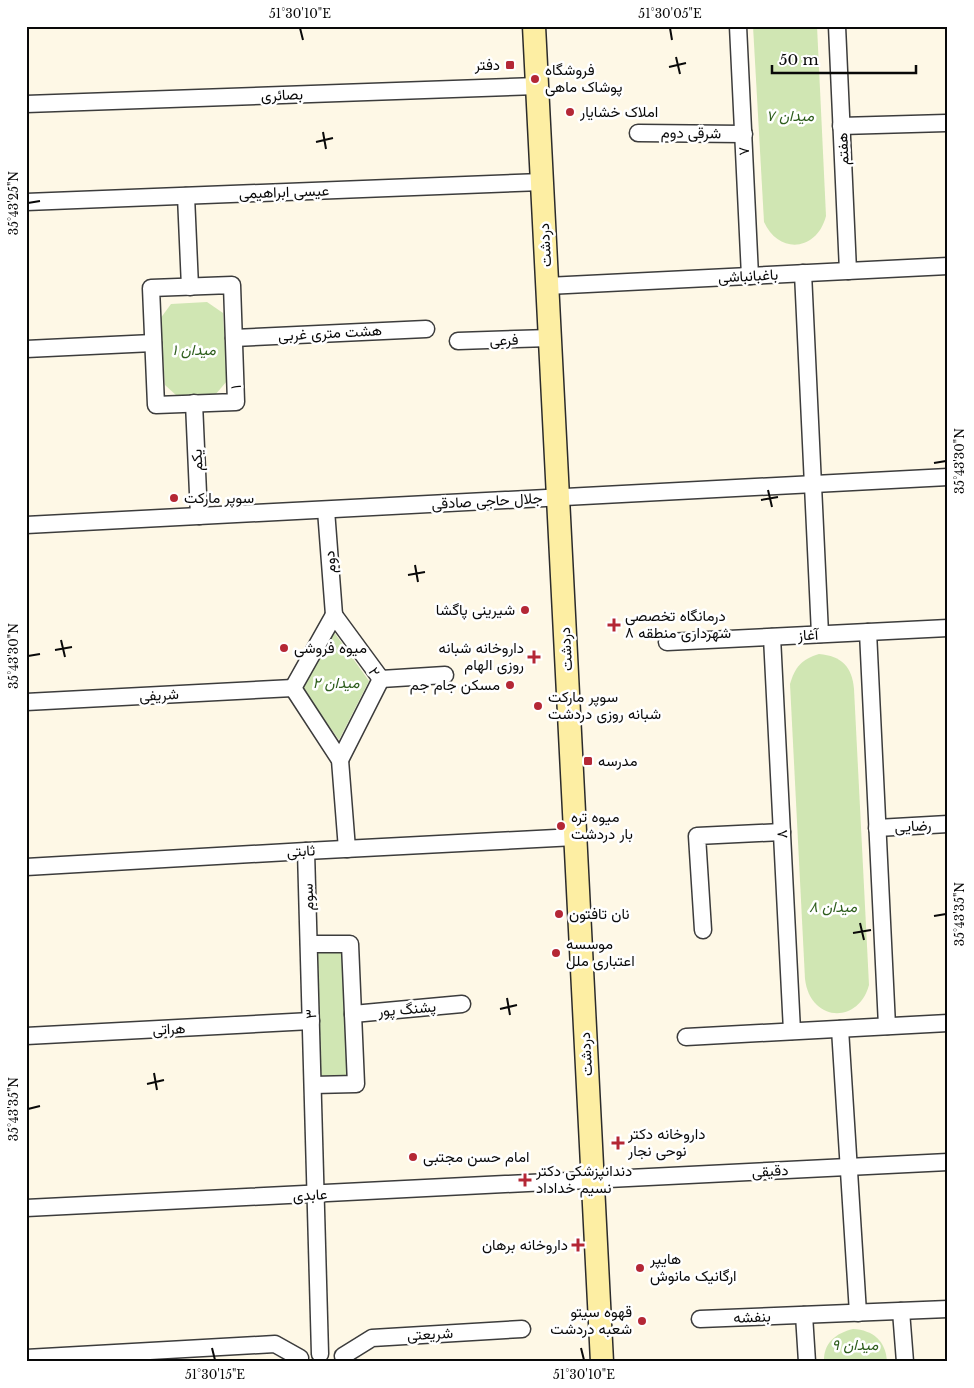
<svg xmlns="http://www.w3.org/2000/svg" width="974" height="1388" viewBox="0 0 974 1388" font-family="'Libre Baskerville',Vazirmatn,serif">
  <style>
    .green { fill: #d0e6b3 }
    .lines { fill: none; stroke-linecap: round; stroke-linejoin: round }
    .street-casing { stroke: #3c3c3c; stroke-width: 19 }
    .secondary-casing { stroke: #2b2b2b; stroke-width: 25 }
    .street { stroke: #fff; stroke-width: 16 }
    .secondary { stroke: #fdeea3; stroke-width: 22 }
    .ticks { fill: none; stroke: #090909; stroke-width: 2 }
    .poi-dot { fill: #b42735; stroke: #fff; stroke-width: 2 }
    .labels { text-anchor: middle; stroke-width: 5; stroke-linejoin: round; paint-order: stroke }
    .poi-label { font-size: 15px; fill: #090909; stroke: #fff; text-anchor: start }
    .street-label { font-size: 15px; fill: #090909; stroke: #fff }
    .park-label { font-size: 15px; font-style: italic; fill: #2e5e1d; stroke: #fff }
    .neatline { fill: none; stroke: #090909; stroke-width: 2 }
    .ticks-label { font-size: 12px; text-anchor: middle; fill: #090909 }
  </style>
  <rect width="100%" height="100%" fill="#fef8e6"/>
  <g class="green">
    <path d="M753,26h64l9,190c-9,35 -47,39 -62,6z"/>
    <polygon points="207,302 223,313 227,381 215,395 177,396 165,385 160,319 171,304"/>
    <polygon points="334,632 369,681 339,740 302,688"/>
    <path d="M819,654c23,2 33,13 35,35l15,296c-11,40 -59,37 -64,-6l-15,-295c5,-17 12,-25 29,-30z"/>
    <polygon points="343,950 348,1078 320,1079 314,952"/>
    <path d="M853,1329c20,1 33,12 34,33h-63c-1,-19 12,-29 29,-33z"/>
  </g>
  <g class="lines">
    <g class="street-casing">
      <g id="street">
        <polyline points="738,26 750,276"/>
        <polyline points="837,26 848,271"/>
        <polyline points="26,104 537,86"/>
        <polyline points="841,126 946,123"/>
        <polyline points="638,133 744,134"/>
        <polyline points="186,196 190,287"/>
        <polyline points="26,202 542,182"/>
        <polyline points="803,273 820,634"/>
        <polygon points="232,285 236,402 156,405 151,288"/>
        <polyline points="547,286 948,266"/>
        <polyline points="234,338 426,329"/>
        <polyline points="458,341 550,338"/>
        <polyline points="26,349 153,343"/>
        <polyline points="194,403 199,516"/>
        <polyline points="326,510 334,615"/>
        <polyline points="26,525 948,477"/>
        <polyline points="334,615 381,679"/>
        <polyline points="868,632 887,1026"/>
        <polyline points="772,637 792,1031"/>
        <polyline points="667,642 948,628"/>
        <polyline points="381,679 445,675"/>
        <polyline points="293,688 340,760 347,849"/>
        <polyline points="293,688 334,615"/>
        <polyline points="26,702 293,688"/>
        <polyline points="340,760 381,679"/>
        <polyline points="877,828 948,824"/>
        <polyline points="306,851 320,1354"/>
        <polyline points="26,867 306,851 575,837"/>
        <polyline points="703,930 697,836 782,832"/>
        <polyline points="309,944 350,944 356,1084 313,1085"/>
        <polyline points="353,1014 462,1004"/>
        <polyline points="840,1029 858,1313"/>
        <polyline points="26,1036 311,1021"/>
        <polyline points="686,1037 948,1023"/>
        <polyline points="26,1208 948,1162"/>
        <polyline points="901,1311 905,1362"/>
        <polyline points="804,1315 807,1362"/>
        <polyline points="700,1319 948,1309"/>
        <polyline points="343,1356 372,1338 522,1329"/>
        <polyline points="26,1358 275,1344 300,1358"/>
      </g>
    </g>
    <g class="secondary-casing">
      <polyline id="secondary" points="534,26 602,1362"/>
    </g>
    <use href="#street" class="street"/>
    <use href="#secondary" class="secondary"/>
  </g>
  <path class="ticks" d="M300,28l3,12M670,28l2,12M676,57l4,17M669,67l17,-4M323,132l3,17M316,142l17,-4M28,203l12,-2M934,463l12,-2M768,490l4,17M761,500l17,-3M415,565l3,17M408,575l17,-3M61,640l4,17M55,650l17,-3M28,656l12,-2M934,916l12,-2M860,923l4,17M853,933l18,-3M507,998l3,17M500,1009l17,-4M154,1073l3,17M147,1084l17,-4M28,1109l12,-3M212,1348l3,12M581,1348l3,12"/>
  <g class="poi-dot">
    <rect x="505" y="60" width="10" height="10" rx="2.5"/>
    <circle cx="535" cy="79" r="5"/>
    <circle cx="570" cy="112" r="5"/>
    <circle cx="174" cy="498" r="5"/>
    <circle cx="525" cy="610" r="5"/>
    <path d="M611.5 617.5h5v5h5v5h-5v5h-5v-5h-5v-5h5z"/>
    <circle cx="284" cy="648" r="5"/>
    <path d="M531.5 649.5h5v5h5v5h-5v5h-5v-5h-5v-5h5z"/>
    <circle cx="510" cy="685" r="5"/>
    <circle cx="538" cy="706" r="5"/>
    <rect x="583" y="756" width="10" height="10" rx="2.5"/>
    <circle cx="561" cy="826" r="5"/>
    <circle cx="559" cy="914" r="5"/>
    <circle cx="556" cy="953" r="5"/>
    <path d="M615.5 1135.5h5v5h5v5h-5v5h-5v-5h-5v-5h5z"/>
    <circle cx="413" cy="1157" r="5"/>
    <path d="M522.5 1172.5h5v5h5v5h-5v5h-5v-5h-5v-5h5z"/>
    <path d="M575.5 1237.5h5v5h5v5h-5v5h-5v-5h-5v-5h5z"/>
    <circle cx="640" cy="1268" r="5"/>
    <circle cx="642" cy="1321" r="5"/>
  </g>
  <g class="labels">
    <g class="poi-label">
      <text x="500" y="70" text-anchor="end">دفتر</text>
      <text x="545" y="75">فروشگاه<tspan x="545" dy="17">پوشاک ماهی</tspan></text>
      <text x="580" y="117">املاک خشایار</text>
      <text x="184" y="503">سوپر مارکت</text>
      <text x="515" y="615" text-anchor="end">شیرینی پاگشا</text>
      <text x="625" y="621">درمانگاه تخصصی<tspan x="625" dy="17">شهرداری منطقه ۸</tspan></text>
      <text x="294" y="653">میوه فروشی</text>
      <text x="524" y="653" text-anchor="end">داروخانه شبانه<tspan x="524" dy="17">روزی الهام</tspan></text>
      <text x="500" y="690" text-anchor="end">مسکن جام جم</text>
      <text x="548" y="702">سوپر مارکت<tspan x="548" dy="17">شبانه روزی دردشت</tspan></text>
      <text x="598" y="766">مدرسه</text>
      <text x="571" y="822">میوه تره<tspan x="571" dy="17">بار دردشت</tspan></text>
      <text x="569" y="919">نان تافتون</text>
      <text x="566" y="949">موسسه<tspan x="566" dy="17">اعتباری ملل</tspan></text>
      <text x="628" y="1139">داروخانه دکتر<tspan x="628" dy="17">نوحی نجار</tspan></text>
      <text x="423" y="1162">امام حسن مجتبی</text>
      <text x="536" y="1176">دندانپزشکی دکتر<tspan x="536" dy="17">نسیم خداداد</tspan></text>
      <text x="568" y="1250" text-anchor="end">داروخانه برهان</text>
      <text x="650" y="1264">هایپر<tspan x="650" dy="17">ارگانیک مانوش</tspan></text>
      <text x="632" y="1317" text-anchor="end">قهوه سیتو<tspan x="632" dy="17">شعبه دردشت</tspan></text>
    </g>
    <g class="street-label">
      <text transform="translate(282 95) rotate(-2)" y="5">بصائری</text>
      <text transform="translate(691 133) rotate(1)" y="5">شرقی دوم</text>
      <text transform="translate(843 149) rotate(-93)" y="5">هفتم</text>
      <text transform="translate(744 151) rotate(-93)" y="5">۷</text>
      <text transform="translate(284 192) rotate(-2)" y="5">عیسی ابراهیمی</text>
      <text transform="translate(545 245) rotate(-93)" y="5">دردشت</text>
      <text transform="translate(748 276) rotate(-3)" y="5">باغبانباشی</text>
      <text transform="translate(330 333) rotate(-3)" y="5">هشت متری غربی</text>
      <text transform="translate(504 340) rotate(-2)" y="5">فرعی</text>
      <text transform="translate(236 387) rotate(-92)" y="5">۱</text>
      <text transform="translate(197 460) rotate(-92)" y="5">یکم</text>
      <text transform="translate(487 501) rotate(-3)" y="5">جلال حاجی صادقی</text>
      <text transform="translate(330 562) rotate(-94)" y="5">دوم</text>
      <text transform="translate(808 635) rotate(-3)" y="5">آغاز</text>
      <text transform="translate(566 649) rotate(-93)" y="5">دردشت</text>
      <text transform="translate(374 672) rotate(60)" y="5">۲</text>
      <text transform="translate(159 695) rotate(-3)" y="5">شریفی</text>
      <text transform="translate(913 826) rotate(-3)" y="5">رضایی</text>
      <text transform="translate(782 834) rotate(-93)" y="5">۸</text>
      <text transform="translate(301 851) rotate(-3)" y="5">ثابتی</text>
      <text transform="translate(308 897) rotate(-92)" y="5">سوم</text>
      <text transform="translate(407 1009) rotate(-5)" y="5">پشنگ پور</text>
      <text transform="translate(311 1014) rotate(-92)" y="5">۳</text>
      <text transform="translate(169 1029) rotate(-3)" y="5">هراتی</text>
      <text transform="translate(586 1054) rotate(-93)" y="5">دردشت</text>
      <text transform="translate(770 1171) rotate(-3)" y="5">دقیقی</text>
      <text transform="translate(310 1195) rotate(-3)" y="5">عابدی</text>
      <text transform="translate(752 1317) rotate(-2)" y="5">بنفشه</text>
      <text transform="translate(430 1334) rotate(-3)" y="5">شریعتی</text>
    </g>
    <g class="park-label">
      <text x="790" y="121">میدان ۷</text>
      <text x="194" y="355">میدان ۱</text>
      <text x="336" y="688">میدان ۲</text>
      <text x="833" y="912">میدان ۸</text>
      <text x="855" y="1350">میدان ۹</text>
    </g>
  </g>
  <rect width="974" height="1388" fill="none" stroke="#ffffff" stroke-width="55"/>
  <path d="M772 65v8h144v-8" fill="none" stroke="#090909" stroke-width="2.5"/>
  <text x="779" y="65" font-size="15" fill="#090909" stroke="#ffffff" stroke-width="4" paint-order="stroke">50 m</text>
  <rect x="28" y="28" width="918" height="1332" class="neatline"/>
  <g class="ticks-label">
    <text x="300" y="18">51°30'10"E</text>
    <text x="670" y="18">51°30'05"E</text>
    <text transform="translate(14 203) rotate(-90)" y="4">35°43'25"N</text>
    <text transform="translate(960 461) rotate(-90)" y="4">35°43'30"N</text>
    <text transform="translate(14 656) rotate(-90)" y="4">35°43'30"N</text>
    <text transform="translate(960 914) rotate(-90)" y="4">35°43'35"N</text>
    <text transform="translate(14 1109) rotate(-90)" y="4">35°43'35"N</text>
    <text x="215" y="1379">51°30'15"E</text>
    <text x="584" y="1379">51°30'10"E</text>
  </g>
</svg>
